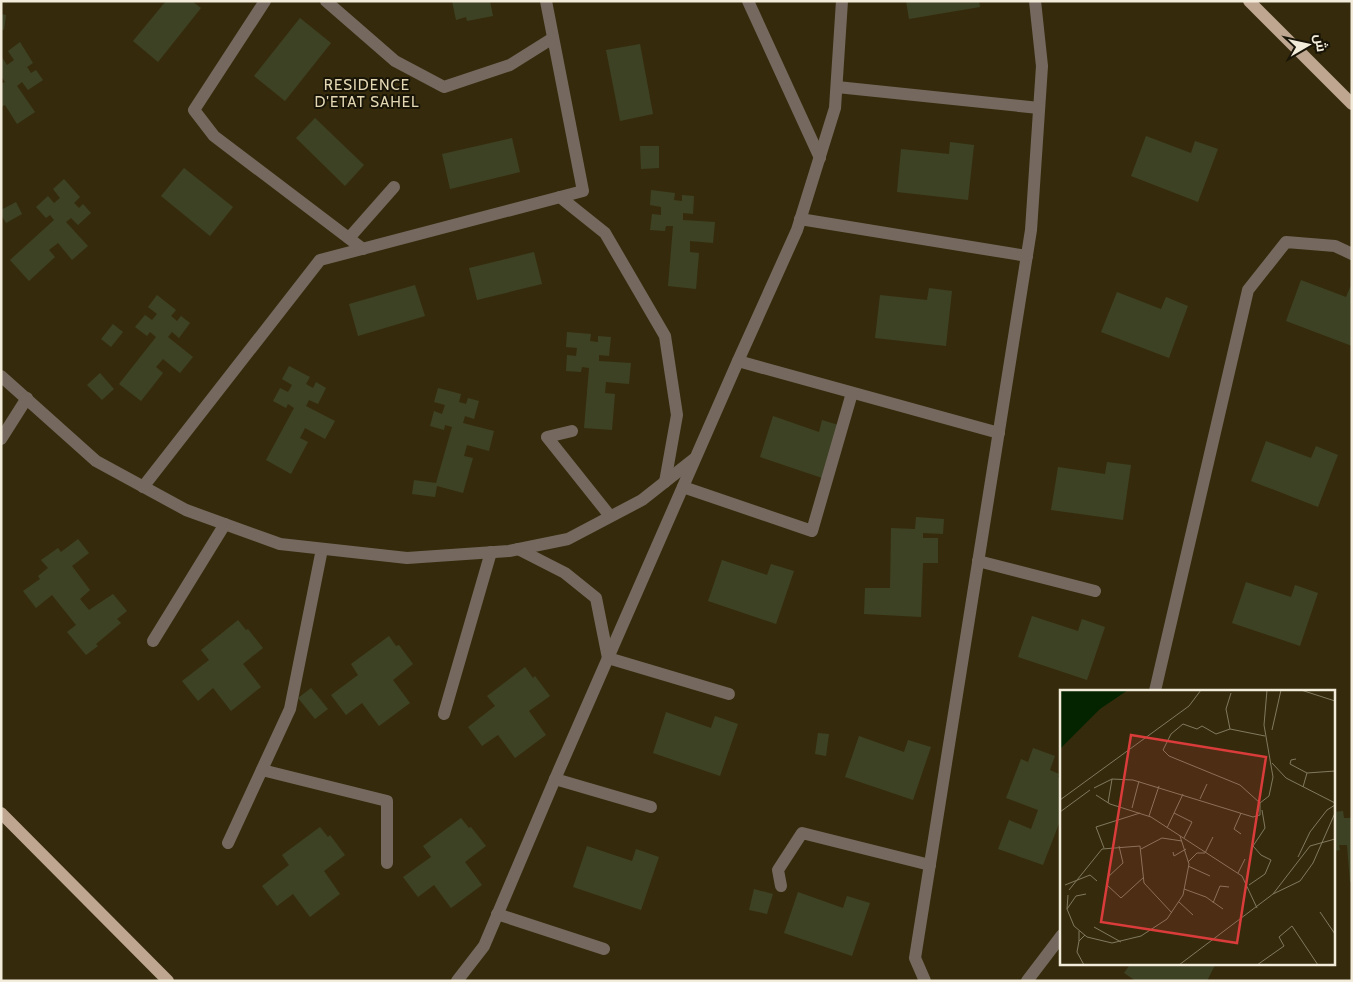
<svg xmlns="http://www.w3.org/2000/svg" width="1353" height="982" viewBox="0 0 1353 982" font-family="Cabin,Cairo,sans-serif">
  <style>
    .building { fill: #3e4224 }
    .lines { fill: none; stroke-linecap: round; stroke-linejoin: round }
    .minor { stroke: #75695f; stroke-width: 12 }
    .major { stroke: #bea690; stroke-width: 12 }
    .labels { text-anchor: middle; stroke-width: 4; stroke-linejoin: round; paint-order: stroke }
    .neighbourhood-label { font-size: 15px; letter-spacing: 1px; fill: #e3d7b3; stroke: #181407 }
    .inset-road { fill: none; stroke: #81785f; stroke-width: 1 }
    .view { fill: #d93c3a; fill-opacity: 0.15; stroke: #d93c3a; stroke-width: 2.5 }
    .inset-edge { fill: none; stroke: #f3ecdb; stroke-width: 2.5 }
  </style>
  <rect width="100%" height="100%" fill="#352b0c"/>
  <g class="building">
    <polygon points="166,1 192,1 201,8 158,62 133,41"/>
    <polygon points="452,1 490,1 493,16 467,21 466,17 456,20"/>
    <polygon points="906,1 979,1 980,7 909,19"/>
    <polygon points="1,14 6,15 4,30 1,29"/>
    <polygon points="300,18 331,43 285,101 254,76"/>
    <polygon points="20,42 33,63 27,67 31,73 36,70 43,80 28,90 22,82 17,86 35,112 17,124 5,105 1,107 1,84 5,82 1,76 1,56 7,65 14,60 8,51"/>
    <polygon points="640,44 653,114 620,121 606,50"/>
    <polygon points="315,118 364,165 345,186 296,138"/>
    <polygon points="1146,136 1191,153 1195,141 1218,149 1198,202 1131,176"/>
    <polygon points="512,138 520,172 450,189 442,154"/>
    <polygon points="950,142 974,145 968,200 897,192 901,149 949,154"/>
    <polygon points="640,146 659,146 659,168 641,169"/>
    <polygon points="184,168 233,207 210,236 161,196"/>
    <polygon points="64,179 80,197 74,203 79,208 83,204 91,213 78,225 71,218 66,222 88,246 72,260 58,243 49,250 55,257 29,281 10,260 54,220 50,215 46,218 36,207 48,196 54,203 60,198 53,189"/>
    <polygon points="651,190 675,193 674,200 682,201 682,195 694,196 693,214 683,213 683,220 715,222 713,243 690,241 690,252 699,253 696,289 668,286 673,226 666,226 665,231 650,230 652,214 661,215 661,207 650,205"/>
    <polygon points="16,202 22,214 6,223 1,215 1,210"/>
    <polygon points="534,252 542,284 477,300 469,268"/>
    <polygon points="1301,280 1346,297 1352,283 1352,346 1286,321"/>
    <polygon points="415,285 425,316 358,336 349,304"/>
    <polygon points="929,288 952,291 946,346 875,338 880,295 927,300"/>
    <polygon points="1117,292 1161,309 1166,297 1188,306 1169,358 1101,332"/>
    <polygon points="157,295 176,310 171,316 177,321 181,316 190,323 179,338 172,332 168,337 193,357 180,373 163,359 156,367 163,373 141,401 119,384 156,337 150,332 147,336 135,327 145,315 152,320 157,314 148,307"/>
    <polygon points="113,324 123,332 111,347 101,339"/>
    <polygon points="567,332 591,334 590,341 598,342 598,336 611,337 609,356 599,355 599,361 631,363 629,384 606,382 605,393 615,394 612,430 584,428 589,368 582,367 581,372 566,371 567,355 576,356 577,348 566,347"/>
    <polygon points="289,366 310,377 306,384 313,388 316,382 326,388 318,404 309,400 306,406 335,421 325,439 305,428 300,438 308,442 291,474 266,460 294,408 288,404 286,408 273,401 280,388 288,392 292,385 282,379"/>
    <polygon points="100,373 114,389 102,400 87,385"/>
    <polygon points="438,388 461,394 459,402 466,404 468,398 479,401 474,419 465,416 463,423 494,431 489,451 467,445 464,456 473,458 463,493 437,486 435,497 412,494 414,480 436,483 452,427 445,425 444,430 430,426 434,411 442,414 445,405 434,402"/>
    <polygon points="773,416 819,432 822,420 845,427 828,480 760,457"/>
    <polygon points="1266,441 1311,458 1316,446 1338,455 1318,507 1251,481"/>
    <polygon points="1107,462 1131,465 1123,520 1051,510 1058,467 1105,474"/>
    <polygon points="916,517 944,519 943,534 923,533 923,538 938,538 938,563 923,563 921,617 864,614 865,588 890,588 891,528 915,529"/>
    <polygon points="78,539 89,553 72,566 90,590 80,599 89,610 113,594 127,611 117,619 121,623 96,644 98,646 86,655 67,632 76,625 52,595 36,608 23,591 40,579 38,576 48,568 41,560 58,548 61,552"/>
    <polygon points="722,560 767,575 771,564 794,571 776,624 708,601"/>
    <polygon points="1246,582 1291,597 1295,585 1318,593 1300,646 1232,623"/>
    <polygon points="1032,616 1078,631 1082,619 1105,627 1087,680 1018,657"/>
    <polygon points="238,620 246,630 248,629 263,648 243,664 261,687 231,711 213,688 198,701 182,681 209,660 201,650"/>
    <polygon points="389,636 396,646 399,645 413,664 393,680 410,703 379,726 362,703 346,715 331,695 358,675 351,664"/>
    <polygon points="525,667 533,678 535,676 550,696 529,711 546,735 515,758 498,735 482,746 468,727 495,706 487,696"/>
    <polygon points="311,688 328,709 315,719 298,698"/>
    <polygon points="666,712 711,728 715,716 738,724 720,776 653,753"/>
    <polygon points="818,733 829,734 826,756 815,754"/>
    <polygon points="859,736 904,752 908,740 931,747 913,800 845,777"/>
    <polygon points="1033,748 1055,756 1050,770 1059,774 1058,777 1062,778 1062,816 1043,865 998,849 1009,820 1031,829 1038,810 1006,798 1021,759 1028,762"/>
    <polygon points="1343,811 1344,818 1352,818 1352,882 1350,882 1347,845 1339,845 1340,850 1334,851 1334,812"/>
    <polygon points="461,818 469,828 471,827 486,846 465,862 482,885 451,908 434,885 418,897 403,877 431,857 423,846"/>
    <polygon points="320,827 328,837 330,835 345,855 324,871 340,894 310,917 293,894 277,906 262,886 289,865 282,855"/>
    <polygon points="587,846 632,861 636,849 659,857 641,910 573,887"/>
    <polygon points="754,889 773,894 767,914 749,910"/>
    <polygon points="798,892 843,908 847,896 870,903 852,956 784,933"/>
    <polygon points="1131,963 1216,963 1207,981 1136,981 1124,973"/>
  </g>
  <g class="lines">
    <g class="minor">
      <polyline points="265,1 194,110 214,136 363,249"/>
      <polyline points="326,1 395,61 444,87 510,65 553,38"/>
      <polyline points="748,1 820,158"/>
      <polyline points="837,87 1039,108"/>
      <polyline points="560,197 605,233 665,336 677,415 665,482"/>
      <polyline points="800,219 1027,256"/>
      <polyline points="349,238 394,187"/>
      <polyline points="738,361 999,433"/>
      <polyline points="1,376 96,461 186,510 280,544 407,558 509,551 568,539 642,500 694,459"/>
      <polyline points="572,431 547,437 610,516"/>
      <polyline points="1,439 27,398"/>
      <polyline points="143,487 320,260 583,191 546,1"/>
      <polyline points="683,487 812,531 852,393"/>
      <polyline points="518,549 565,573 596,598 608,658 729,694"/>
      <polyline points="978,561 1095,591"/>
      <polyline points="153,641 225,524"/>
      <polyline points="1155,691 1248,290 1286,242 1335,246 1352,254"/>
      <polyline points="444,714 491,552"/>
      <polyline points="262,770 387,801 387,863"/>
      <polyline points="555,779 651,807"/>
      <polyline points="228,843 290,709 322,549"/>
      <polyline points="781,886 778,870 802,833 930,865"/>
      <polyline points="497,914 604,949"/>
      <polyline points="457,981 484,946 555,779 738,361 797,230 835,108 842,1"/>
      <polyline points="925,981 915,958 1031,230 1042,66 1035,1"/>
      <polyline points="1027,981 1062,935"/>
    </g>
    <g class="major">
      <polyline points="1249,1 1352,104"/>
      <polyline points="1,813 168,981"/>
    </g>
  </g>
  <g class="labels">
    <g class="neighbourhood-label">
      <text x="367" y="90">RESIDENCE<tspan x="367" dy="17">D'ETAT SAHEL</tspan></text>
    </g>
  </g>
  <g transform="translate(1060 690)">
    <rect width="275" height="275" fill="#352b0c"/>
    <path d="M0,0h68l-28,19 -40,40z" fill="#042400"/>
    <path class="inset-road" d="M241,0l34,11M170,39l-4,-20 5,-16M212,40l9,-40M236,69l-5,1 -1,4 17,9 -4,14M212,73l14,15 49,25M247,83l28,-2M34,98l18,-9 21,1 120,37 7,-2v-12l-20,-18 -71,-29 -6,-6 8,-16 12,-10 14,5 5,-3 14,8 14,-5 35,7M36,105l14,9 41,13 91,59 15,32M140,109l7,-15M0,110l129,-94 12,-16M48,113l4,-24M200,113l9,-7 4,-19 -9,-52 3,-35M72,118l7,-27M0,122l30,-22M114,123l18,9 -8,16M89,126l10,-30M107,138l16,-34M181,144l-7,-5 7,-16M59,156l4,17 -15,14 -1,8 14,13 23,-21M44,158l-8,-21 44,-14M81,159l21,-11 20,3M113,162l1,4 12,-7M238,167l12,-25 17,-22 8,-5M128,172l9,-9h8l8,-16M128,176l22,10M178,183l7,-14M5,195l25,-10 7,6M189,195l16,-11 6,-14 -10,-5 -8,-9 12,-18 -3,-18M124,199l22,8 17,12M9,200l33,-41 38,-3 4,37 28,30M213,204l37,-48 25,-7M8,205l-1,14 7,17 13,11 25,6 29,-7 26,-17 16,-24 6,-31 -9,-28M119,212l14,13M153,213l7,-17 9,1M7,219l9,-13 10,-2M260,222l15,22M34,237l27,15M19,241v10l6,-6M19,251l-2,11 7,13M119,275l94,-71 27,-13 13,-18 22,-50M197,275l27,-19 -5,-9 13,-11 26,39"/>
    <path class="view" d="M71,45l135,22 -29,186 -136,-21z"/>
    <rect width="275" height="275" class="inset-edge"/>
  </g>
  <rect width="1353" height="982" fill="none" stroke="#f3ecdb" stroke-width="5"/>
  <g transform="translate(1308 45) rotate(81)" stroke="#181407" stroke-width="4" paint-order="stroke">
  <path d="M0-4L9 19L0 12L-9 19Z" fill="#f3ecdb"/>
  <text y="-8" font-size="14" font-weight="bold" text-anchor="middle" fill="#f3ecdb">ش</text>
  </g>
</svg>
